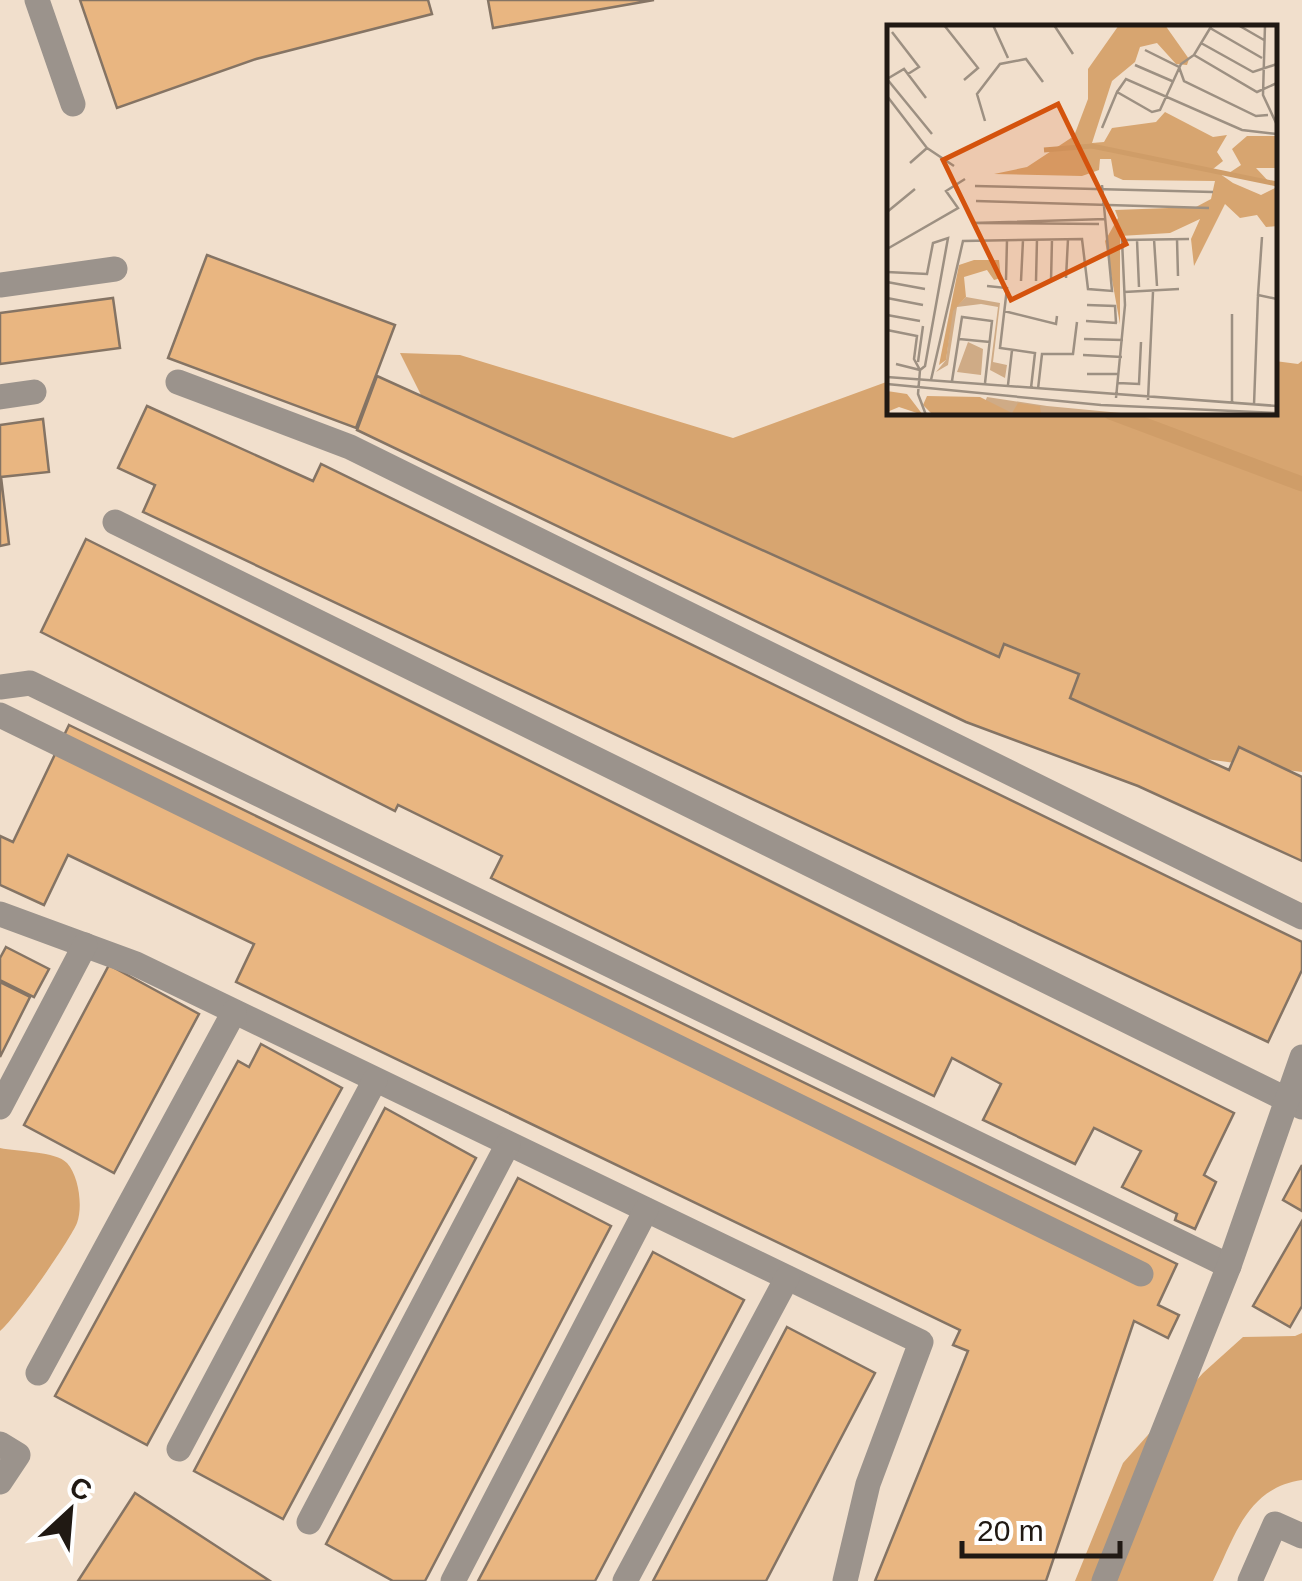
<svg xmlns="http://www.w3.org/2000/svg" width="1302" height="1581" viewBox="0 0 1302 1581" font-family="Arial,sans-serif">
  <style>
    .forest { fill: #d7a570 }
    .lines { fill: none; stroke-linecap: round; stroke-linejoin: round }
    .stream { stroke: #cf9d68; stroke-width: 15 }
    .building { fill: #e9b681; stroke: #857464; stroke-width: 2.5 }
    .lane { stroke: #9b938c; stroke-width: 25 }
    .inset-river { fill: none; stroke: #cf9d68; stroke-width: 5 }
    .inset-road { fill: none; stroke: #9d9082; stroke-width: 2.5 }
    .view { fill: #d4530d; fill-opacity: 0.15; stroke: #d4530d; stroke-width: 5 }
    .inset-edge { fill: none; stroke: #201913; stroke-width: 5 }
  </style>
  <rect width="100%" height="100%" fill="#f1dfcc"/>
  <g class="forest">
    <polygon points="400,353 460,355 733,438 889,381 889,412 1274,412 1275,361 1298,364 1302,361 1302,772 1198,758 425,403"/>
    <path d="M0,1148c18,4 56,3 67,15 12,13 16,44 10,60 -8,19 -62,96 -77,108z"/>
    <path d="M1302,1333v147c-55,8 -67,56 -89,101h-138l48,-118 80,-90 40,-36 52,-1z"/>
  </g>
  <g class="lines">
    <polyline class="stream" points="1110,412 1302,484"/>
  </g>
  <g class="building">
    <polygon points="80,0 428,0 432,14 256,59 117,108"/>
    <polygon points="488,0 654,0 493,28"/>
    <polygon points="207,255 395,325 356,428 168,358"/>
    <polygon points="113,298 120,348 0,364 0,313"/>
    <polygon points="377,376 999,657 1004,644 1079,674 1070,698 1229,770 1239,747 1302,777 1302,861 1138,786 966,722 357,430"/>
    <polygon points="147,406 313,481 321,464 1302,942 1302,970 1268,1042 143,512 155,485 118,468"/>
    <polygon points="43,419 49,472 1,477 9,544 0,546 0,425"/>
    <polygon points="86,539 1234,1113 1204,1175 1216,1182 1195,1229 1175,1220 1177,1214 1122,1187 1141,1151 1094,1128 1075,1164 983,1120 1001,1084 952,1058 934,1096 491,878 502,856 398,805 395,811 41,632"/>
    <polygon points="69,725 1177,1264 1158,1305 1179,1315 1168,1338 1134,1321 1046,1581 875,1581 968,1351 953,1345 960,1330 236,982 254,944 68,855 44,905 0,885 0,836 13,842"/>
    <polygon points="6,947 49,969 34,997 0,980 0,958"/>
    <polygon points="109,965 199,1014 114,1173 24,1125"/>
    <polygon points="0,982 30,997 0,1057"/>
    <polygon points="261,1044 342,1088 147,1445 55,1396 238,1061 249,1067"/>
    <polygon points="385,1108 476,1158 283,1519 194,1471"/>
    <polygon points="1302,1165 1302,1211 1283,1200"/>
    <polygon points="518,1178 611,1226 425,1581 393,1581 326,1544"/>
    <polygon points="1302,1221 1302,1306 1290,1327 1253,1306"/>
    <polygon points="653,1252 744,1300 595,1581 478,1581"/>
    <polygon points="787,1327 875,1373 766,1581 653,1581"/>
    <polygon points="135,1493 270,1581 78,1581"/>
  </g>
  <g class="lines">
    <g class="lane">
      <polyline points="37,0 73,104"/>
      <polyline points="0,285 115,269"/>
      <polyline points="178,382 350,447 1302,917"/>
      <polyline points="0,397 34,392"/>
      <polyline points="115,522 1302,1107"/>
      <polyline points="0,687 30,683 1229,1266"/>
      <polyline points="0,715 1141,1274"/>
      <polyline points="0,914 136,964 921,1342 868,1484 845,1581"/>
      <polyline points="0,1107 85,945"/>
      <polyline points="38,1373 234,1012"/>
      <polyline points="0,1444 18,1455 0,1482"/>
      <polyline points="179,1449 375,1080"/>
      <polyline points="309,1522 508,1144"/>
      <polyline points="453,1581 646,1210"/>
      <polyline points="625,1581 787,1278"/>
      <polyline points="1104,1581 1229,1266 1302,1057"/>
      <polyline points="1250,1581 1275,1524 1302,1536"/>
    </g>
  </g>
  <g transform="translate(887 25)">
    <rect width="390" height="390" fill="#f1dfcc"/>
    <path d="M79,272l34,6 -7,59 14,3 -2,13 -15,-8 8,-63 -17,-3 -24,3 -9,58 -12,7 10,-12 6,-49zM81,317l15,7 -2,26 -24,-3zM100,372l60,9 95,9h-162z" fill="#cfab86"/>
    <path d="M232,0h46l24,34 -2,6 -11,-1 -19,-21 -17,4 -5,15 -23,19 -20,62 12,-1 8,-14 44,-6 9,-10 48,25 14,-2 -10,17 6,9 -10,8 20,14 28,12 16,-8v39l-11,1 -9,-12 -17,3 -15,-14 -31,62 -3,-27 9,-20 -30,14 -50,3v88l-15,-83 13,-23 -3,-8 81,-3 15,-8 4,-18 -92,-1 -9,-4 -3,-17h-11l-1,11 -17,6 -88,-2 33,-7 47,-31 14,-37v-30zM360,111h30v32h-21l15,16 -45,-9 15,-10 -9,-16zM87,235h25l2,18 -7,2 -7,-10 -23,7 2,20 -13,14 -7,49 -7,5 20,-100zM0,366l20,3 16,21 -24,-8 -12,5zM40,371l53,1 32,16 6,-10 22,3 1,9h-108l-10,-10z" fill="#d7a570"/>
    <path class="inset-river" d="M157,125l48,-4 185,38"/>
    <path class="inset-road" d="M57,0l34,43 -14,12M106,0l15,33M167,0l19,29M351,0l26,15M378,0l-2,70 14,30M323,3l52,30M5,7l27,35 -11,7M314,18l52,29 24,-8M258,25l34,17 5,14 72,35 12,-1M307,30l63,37 20,-9M248,40l37,16M0,54l45,55M0,54l17,-10 22,29M230,67l9,-13 116,51 35,4M0,71l40,52 -17,15M98,96l-8,-27 23,-30 26,-5 17,23M215,103l15,-36 35,20 8,-2 21,-46 13,-9 18,-30M40,123l27,18M88,161l238,6M89,176l233,7M0,187l28,-23M212,199l-127,-1 134,-4M375,212l-4,58 19,4M267,214l3,47M290,214l1,37M250,215l2,47M0,224l71,-41 -12,-17 19,-12M0,247l40,2 6,-31 15,-5 -23,128 -5,4 -6,-11 3,-23 -30,-6M179,253l2,-39M119,255l1,-40M134,256l2,-41M149,256l1,-42M0,257l38,7M164,257l1,-43M100,261l20,2 -7,60 35,5 -4,35M237,267l55,-3M0,273l36,7M200,280l28,1 1,17M117,286l52,13 1,-8M0,290l33,6M199,296l31,2M72,314l31,3M197,314l39,1M196,330l39,2M31,337l5,-36M9,339l24,6 -2,24 8,21M200,349h32M0,352l390,29M44,355l32,-139 119,-2 6,50 24,2 -10,-106M65,356l10,-64 30,4 -7,62M231,358l21,1 2,-42M0,359l214,21 176,8M121,360l4,-35M151,364l4,-35h31l4,-32M229,373l9,-93 -3,-65 67,-1M261,375l5,-108M345,379v-90M367,380l4,-110"/>
    <path class="view" d="M171,79l68,140 -115,56 -68,-140z"/>
    <rect width="390" height="390" class="inset-edge"/>
  </g>
  <g transform="translate(70 1511) rotate(26)" stroke="#ffffff" stroke-width="8" paint-order="stroke">
  <path d="M0-8L18 38L0 25L-18 38Z" fill="#201913"/>
  <text y="-15" font-size="28" font-weight="bold" text-anchor="middle" fill="#201913">С</text>
  </g>
  <path d="M962 1541v15h158v-15" fill="none" stroke="#201913" stroke-width="5"/>
  <text x="977" y="1541" font-size="30" fill="#201913" stroke="#ffffff" stroke-width="8" paint-order="stroke">20 m</text>
</svg>
